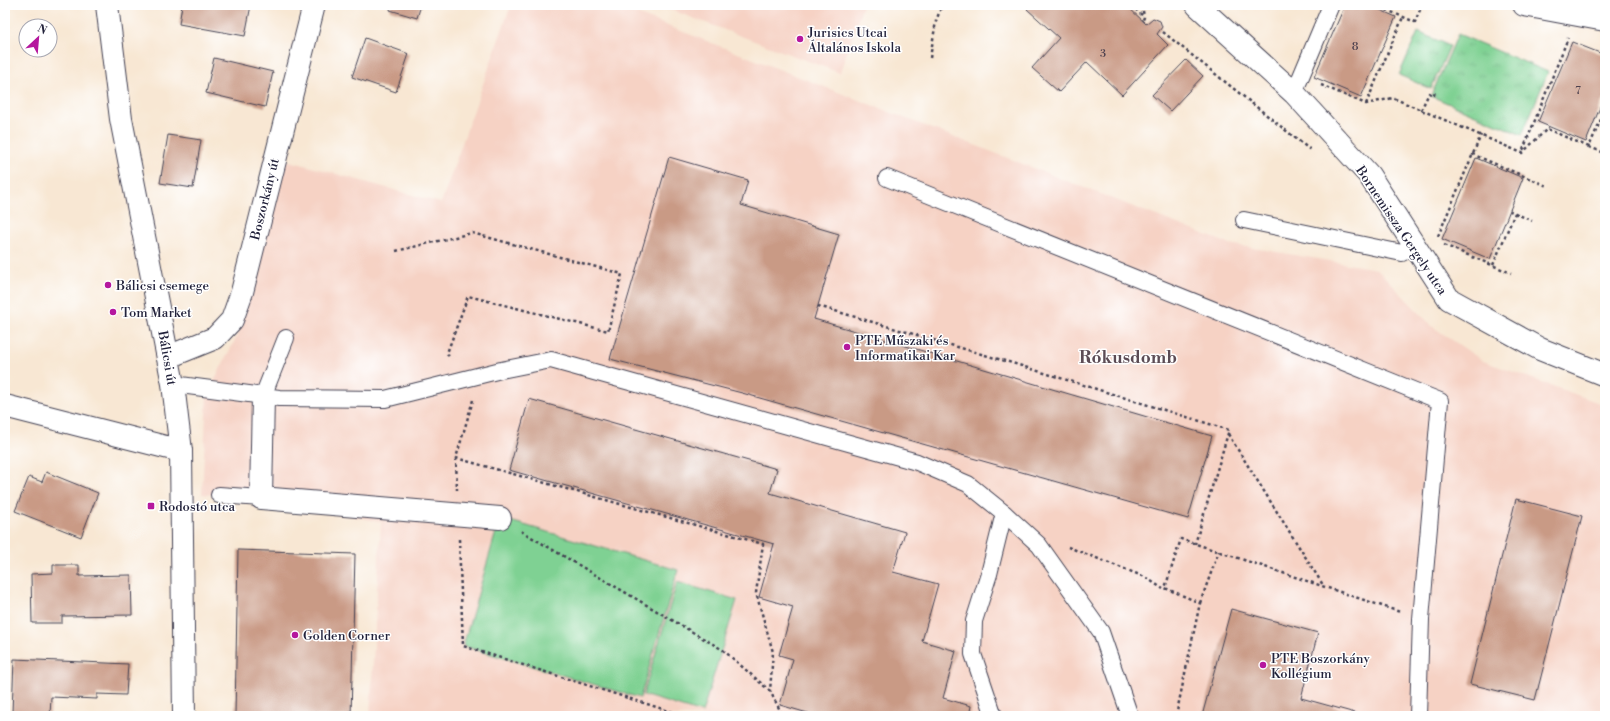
<svg xmlns="http://www.w3.org/2000/svg" width="1610" height="721" viewBox="0 0 1610 721" font-family="'Libre Bodoni',serif">
  <style>
    .built { fill: #f6d2c4 }
    .park { fill: url(#park-tufts); stroke: #507a67 }
    .pitch { fill: #7fd193; stroke: #507a67 }
    .building { fill: #c99a85 }
    .lines { fill: none; stroke-linecap: round; stroke-linejoin: round }
    .lane-casing { stroke: #424052; stroke-width: 18 }
    .street-casing { stroke: #424052; stroke-width: 24 }
    .secondary-casing { stroke: #424052; stroke-width: 24 }
    .path { stroke: #424052; stroke-width: 2.5; stroke-dasharray: 3 3; stroke-linecap: butt }
    .lane { stroke: #fff; stroke-width: 16 }
    .street { stroke: #fff; stroke-width: 22 }
    .secondary { stroke: #fff; stroke-width: 22 }
    .poi-dot { fill: #b5179e; stroke: #fff; stroke-width: 1.5 }
    .labels { text-anchor: middle; stroke-width: 3; stroke-linejoin: round; paint-order: stroke }
    .number-label { font-size: 11px; fill: #4c404e }
    .poi-label { font-size: 13px; fill: #22223b; stroke: #fff; text-anchor: start }
    .street-label { font-size: 13px; fill: #22223b; stroke: #fff }
    .district-label { font-size: 17px; font-weight: bold; fill: #5c4c55; stroke: #fff }
  </style>
  <defs>
    <pattern id="park-tufts" width="24" height="20" patternUnits="userSpaceOnUse"><rect width="24" height="20" fill="#7fd193"/><path d="M3 7l-1-3M5 7V3M7 7l1-3M15 17l-1-3M17 17v-4M19 17l1-3" fill="none" stroke="#6db380"/></pattern>
  </defs>
  <rect width="100%" height="100%" fill="#fff"/>
  <filter id="ink" filterUnits="userSpaceOnUse"><feTurbulence type="fractalNoise" baseFrequency=".025" numOctaves="2"/><feDisplacementMap in="SourceGraphic" scale="8" xChannelSelector="R" yChannelSelector="G"/><feConvolveMatrix kernelMatrix="1 2 1 2 8 2 1 2 1" color-interpolation-filters="sRGB"/></filter>
  <filter id="wash" filterUnits="userSpaceOnUse"><feTurbulence type="fractalNoise" baseFrequency=".012" numOctaves="4" result="noise"/><feDisplacementMap in="SourceGraphic" scale="16" xChannelSelector="R" yChannelSelector="G"/><feGaussianBlur stdDeviation="0.9" result="paint"/><feColorMatrix in="noise" values="0 0 0 0 0 0 0 0 0 0 0 0 0 0 0 0 0 1.4 0 .05"/><feComposite in="paint" operator="in"/></filter>
  <g filter="url(#wash)">
    <rect width="100%" height="100%" fill="#f8e7d3"/>
    <g class="built">
      <polygon points="511,5 614,5 1229,244 1377,269 1433,327 1483,361 1605,405 1605,716 370,716 381,522 261,498 202,494 207,395 239,332 286,160 441,203"/>
      <polygon points="658,5 863,5 840,73"/>
    </g>
    <g class="park">
      <polygon points="1418,32 1450,46 1431,89 1399,75"/>
      <polygon points="1458,34 1548,72 1522,135 1431,96"/>
    </g>
    <g class="pitch">
      <polygon points="500,518 678,570 640,698 463,646"/>
      <polygon points="677,582 737,600 702,713 643,695"/>
    </g>
    <g id="blocks">
      <g class="building">
        <polygon points="182,5 251,5 245,36 179,24"/>
        <polygon points="391,5 421,5 417,18 390,10"/>
        <polygon points="1031,5 1126,5 1146,24 1153,18 1160,21 1162,27 1157,34 1168,45 1122,95 1087,62 1059,92 1032,68 1059,38 1027,9"/>
        <polygon points="1345,5 1369,5 1396,17 1361,97 1314,77"/>
        <polygon points="365,38 409,54 396,92 352,77"/>
        <polygon points="1572,42 1605,55 1605,95 1586,142 1538,122"/>
        <polygon points="214,58 273,72 265,107 206,93"/>
        <polygon points="1186,60 1203,76 1170,111 1152,95"/>
        <polygon points="168,135 201,140 193,188 160,183"/>
        <polygon points="669,157 748,180 741,205 839,234 814,319 1212,436 1188,519 742,393 610,359"/>
        <polygon points="1476,158 1523,178 1490,259 1442,239"/>
        <polygon points="529,399 777,469 770,493 905,532 893,572 938,584 922,641 956,651 943,698 971,706 969,716 818,716 780,705 793,659 779,655 793,607 759,597 774,544 509,470"/>
        <polygon points="46,472 98,493 81,537 15,511 29,477 42,482"/>
        <polygon points="1516,499 1582,516 1535,700 1470,684"/>
        <polygon points="238,550 355,554 351,716 235,716"/>
        <polygon points="53,565 79,565 79,576 131,575 132,615 62,616 62,623 32,623 31,574 53,573"/>
        <polygon points="1231,609 1318,633 1301,698 1366,716 1202,716"/>
        <polygon points="14,659 128,664 126,695 97,694 97,699 51,697 50,715 12,713"/>
      </g>
    </g>
  </g>
  <g filter="url(#ink)">
    <use href="#blocks" fill-opacity="0" stroke="#424052" stroke-width="1"/>
    <g class="lines">
      <g class="lane-casing">
        <g id="lane">
          <polyline points="1294,93 1331,5"/>
          <polyline points="887,178 1440,401 1421,619 1418,716"/>
          <polyline points="1244,220 1402,253 1413,245"/>
          <polyline points="173,384 279,398 385,399 501,370 551,360 917,462 968,484 1004,513 1039,545 1101,632 1130,716"/>
          <polyline points="263,396 286,338"/>
          <polyline points="219,495 261,498"/>
          <polyline points="994,716 973,654 974,621 989,574 1004,513"/>
        </g>
      </g>
      <g class="street-casing">
        <g id="street">
          <polyline points="1197,5 1294,93 1369,175 1449,299 1540,349 1605,375"/>
          <polyline points="1524,5 1605,20"/>
          <polyline points="168,357 215,338 232,320 242,292 314,5"/>
          <polyline points="263,396 261,498 500,518"/>
          <polyline points="5,406 181,451"/>
        </g>
      </g>
      <g class="secondary-casing">
        <polyline id="secondary" points="107,5 121,119 173,384 181,451 184,716"/>
      </g>
      <g class="path">
        <polyline points="1131,5 1144,17"/>
        <polyline points="1142,5 1144,17 1143,20"/>
        <polyline points="1375,5 1415,22 1422,5"/>
        <polyline points="1163,32 1309,149 1310,148"/>
        <polyline points="930,58 936,21 942,5"/>
        <polyline points="1321,85 1366,104 1393,98 1522,153 1547,129 1589,147 1605,110"/>
        <polyline points="1366,104 1403,17"/>
        <polyline points="1600,106 1605,109"/>
        <polyline points="1421,110 1429,93 1434,95 1435,91"/>
        <polyline points="1589,147 1605,153"/>
        <polyline points="1523,150 1568,38"/>
        <polyline points="1472,154 1547,186"/>
        <polyline points="1515,213 1532,221"/>
        <polyline points="1438,236 1481,135"/>
        <polyline points="1444,245 1511,273"/>
        <polyline points="396,251 472,233 622,274 608,331 468,296 447,353 450,359"/>
        <polyline points="1493,265 1515,213 1510,211"/>
        <polyline points="818,306 1012,363 1229,430 1195,544"/>
        <polyline points="473,400 456,458 763,544 756,593 773,652 770,691 783,716"/>
        <polyline points="1228,434 1323,585"/>
        <polyline points="456,458 457,490"/>
        <polyline points="521,531 723,650 770,691"/>
        <polyline points="459,539 463,646 685,716"/>
        <polyline points="1068,547 1145,577 1163,589"/>
        <polyline points="1200,603 1219,551"/>
        <polyline points="1176,716 1200,603 1165,588 1181,539 1400,612"/>
      </g>
      <use href="#lane" class="lane"/>
      <use href="#street" class="street"/>
      <use href="#secondary" class="secondary"/>
    </g>
  </g>
  <g class="poi-dot">
    <circle cx="800" cy="39" r="4"/>
    <circle cx="108" cy="285" r="4"/>
    <circle cx="113" cy="312" r="4"/>
    <circle cx="847" cy="347" r="4"/>
    <rect x="147" y="502" width="8" height="8" rx="2"/>
    <circle cx="295" cy="635" r="4"/>
    <circle cx="1263" cy="665" r="4"/>
  </g>
  <g class="labels">
    <g class="number-label">
      <text x="1355" y="50">8</text>
      <text x="1103" y="57">3</text>
      <text x="1578" y="94">7</text>
    </g>
    <g class="poi-label">
      <text x="808" y="37">Jurisics Utcai<tspan x="808" dy="15">Általános Iskola</tspan></text>
      <text x="116" y="290">Bálicsi csemege</text>
      <text x="121" y="317">Tom Market</text>
      <text x="855" y="345">PTE Műszaki és<tspan x="855" dy="15">Informatikai Kar</tspan></text>
      <text x="159" y="511">Rodostó utca</text>
      <text x="303" y="640">Golden Corner</text>
      <text x="1271" y="663">PTE Boszorkány<tspan x="1271" dy="15">Kollégium</tspan></text>
    </g>
    <g class="street-label">
      <text transform="translate(264 199) rotate(-76)" y="5">Boszorkány út</text>
      <text transform="translate(1402 230) rotate(56)" y="5">Bornemissza Gergely utca</text>
      <text transform="translate(168 358) rotate(80)" y="5">Bálicsi út</text>
    </g>
    <g class="district-label">
      <text x="1128" y="363">Rókusdomb</text>
    </g>
  </g>
  <rect width="1610" height="721" fill="none" stroke="#fff" stroke-width="20"/>
  <g transform="translate(38 38) rotate(26)"><circle r="19" fill="#ffffff" stroke="#a7a7b1"/>
  <path d="M0-3L7 15L0 10L-7 15Z" fill="#b5179e"/>
  <text y="-6" font-size="11" font-weight="bold" text-anchor="middle" fill="#22223b">N</text>
  </g>
</svg>
